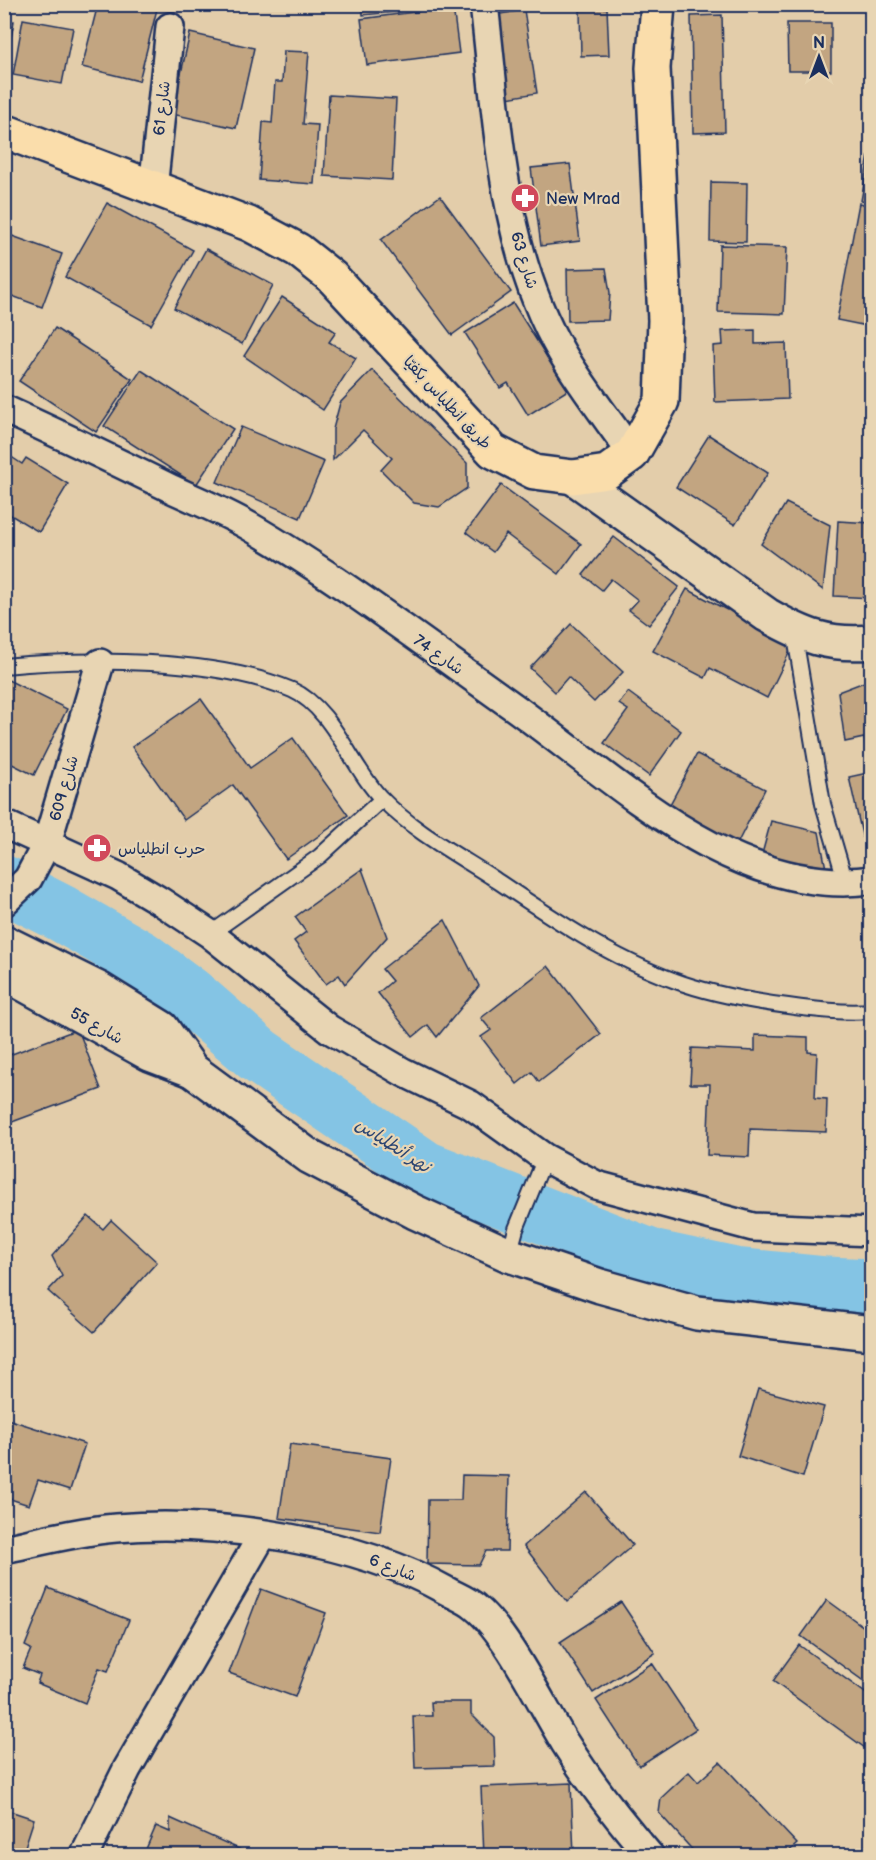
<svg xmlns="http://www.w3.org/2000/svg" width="876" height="1860" viewBox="0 0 876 1860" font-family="'Balsamiq Sans','Playpen Sans Arabic',sans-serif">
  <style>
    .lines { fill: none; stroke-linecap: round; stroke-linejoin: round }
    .river { stroke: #84c4e4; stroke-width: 57 }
    .building { fill: #c2a581; stroke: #1b2f5e; stroke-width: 1.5 }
    .lane-casing { stroke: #1b2f5e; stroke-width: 18 }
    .street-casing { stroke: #1b2f5e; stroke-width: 32 }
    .secondary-casing { stroke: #1b2f5e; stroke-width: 38 }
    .highway-casing { stroke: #1b2f5e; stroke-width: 38 }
    .lane { stroke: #e8d5b3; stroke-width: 14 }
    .street { stroke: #e8d5b3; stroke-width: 27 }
    .secondary { stroke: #e8d5b3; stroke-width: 33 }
    .highway { stroke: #faddab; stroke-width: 33 }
    .labels { text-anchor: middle; stroke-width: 4.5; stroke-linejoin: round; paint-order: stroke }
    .street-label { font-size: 16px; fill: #1b2f5e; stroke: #e8d5b3 }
    .poi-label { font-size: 16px; fill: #1b2f5e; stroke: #e8d5b3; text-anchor: start }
    .water-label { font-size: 18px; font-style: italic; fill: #2b4572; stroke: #e8d5b3 }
  </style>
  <rect width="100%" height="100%" fill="#e3cdaa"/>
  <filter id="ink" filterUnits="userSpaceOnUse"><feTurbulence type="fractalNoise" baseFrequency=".0167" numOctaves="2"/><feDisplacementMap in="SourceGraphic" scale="12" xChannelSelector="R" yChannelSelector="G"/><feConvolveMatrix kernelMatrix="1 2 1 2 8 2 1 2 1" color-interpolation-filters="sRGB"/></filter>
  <g filter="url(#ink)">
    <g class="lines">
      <polyline class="river" points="4,884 61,913 141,959 189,995 258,1055 425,1169 655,1259 735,1276 827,1285 872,1287"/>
    </g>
    <g class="building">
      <polygon points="98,4 158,5 139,81 82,67"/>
      <polygon points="362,4 457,4 457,6 363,15"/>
      <polygon points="453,7 459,53 367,65 361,19"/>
      <polygon points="607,8 609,55 581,56 580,10"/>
      <polygon points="524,10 537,93 507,98 494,15"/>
      <polygon points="722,15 725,132 693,133 691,16"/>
      <polygon points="23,19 73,28 62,84 13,75"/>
      <polygon points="14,21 5,71 4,71 4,22"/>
      <polygon points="787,23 831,23 831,71 788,71"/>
      <polygon points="190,33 254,48 236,128 172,114"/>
      <polygon points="284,51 309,52 303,124 318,125 314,184 259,180 263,122 272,123 275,82 282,82"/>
      <polygon points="329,95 396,99 392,180 324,176"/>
      <polygon points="870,150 872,150 872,203 861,201"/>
      <polygon points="570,164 580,241 541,246 531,168"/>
      <polygon points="711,182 747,183 746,242 710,241"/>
      <polygon points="440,196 511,292 452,335 381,240"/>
      <polygon points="107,203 193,250 151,325 65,277"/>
      <polygon points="859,203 872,206 872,327 837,320"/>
      <polygon points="4,233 62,254 42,307 4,293"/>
      <polygon points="720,245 787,247 784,314 718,312"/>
      <polygon points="206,249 273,285 242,344 174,308"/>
      <polygon points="606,268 610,293 608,320 568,321 567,269"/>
      <polygon points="282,297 336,332 329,342 356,358 323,410 244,356"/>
      <polygon points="513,303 568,390 528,415 508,383 500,388 465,333"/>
      <polygon points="55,328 132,379 96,432 19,381"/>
      <polygon points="755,330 755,344 786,343 788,399 715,402 713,346 723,345 722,331"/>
      <polygon points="141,370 233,429 196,485 104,426"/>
      <polygon points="372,370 467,463 467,488 439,507 414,503 381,470 392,458 363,430 333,460 333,429 340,403"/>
      <polygon points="241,427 324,462 300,518 217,482"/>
      <polygon points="709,435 768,473 735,525 676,487"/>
      <polygon points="4,452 22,464 26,458 68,484 39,532 4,511"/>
      <polygon points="501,485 581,544 559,574 506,534 493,552 466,532"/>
      <polygon points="786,503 830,525 823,590 761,544"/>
      <polygon points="838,521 872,523 872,598 834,596"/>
      <polygon points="614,537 679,587 649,625 629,610 638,600 611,579 602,590 583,575"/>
      <polygon points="687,589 727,610 731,606 793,645 767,698 710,668 705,678 653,651"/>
      <polygon points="571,624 623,672 594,702 568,677 555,692 530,668"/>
      <polygon points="4,678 67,709 34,775 4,760"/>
      <polygon points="872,679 872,750 867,751 864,738 845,742 838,692"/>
      <polygon points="628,692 681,731 649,776 604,743 628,710 619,704"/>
      <polygon points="201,699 250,768 293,738 348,815 286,859 233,785 184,820 132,747"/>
      <polygon points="697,754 765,789 737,844 668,808"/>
      <polygon points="872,772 872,837 863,839 849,777"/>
      <polygon points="771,821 819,832 827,874 762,854"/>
      <polygon points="362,869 387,937 345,984 339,975 326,984 294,941 306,932 295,917"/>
      <polygon points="445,920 479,986 437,1037 428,1025 413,1037 378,993 392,981 382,969"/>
      <polygon points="548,966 601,1034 539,1082 532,1072 517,1084 481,1037 491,1030 481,1018"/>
      <polygon points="78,1029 101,1089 12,1122 4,1102 4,1057"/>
      <polygon points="755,1035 808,1037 808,1052 817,1053 815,1098 827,1099 826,1132 750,1129 749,1157 707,1155 710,1084 690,1084 692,1048 755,1051"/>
      <polygon points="88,1216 103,1229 111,1220 157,1262 94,1332 48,1291 62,1276 52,1256"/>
      <polygon points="758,1389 824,1407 803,1477 738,1456"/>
      <polygon points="4,1418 85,1444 70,1490 38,1480 29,1505 4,1497"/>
      <polygon points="290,1444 391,1458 380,1532 279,1518"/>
      <polygon points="462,1475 509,1476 507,1551 486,1551 479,1565 427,1564 428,1500 461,1500"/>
      <polygon points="586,1492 633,1545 567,1602 524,1546"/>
      <polygon points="48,1588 129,1620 108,1671 99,1668 85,1703 37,1683 40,1675 23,1668 31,1649 25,1646"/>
      <polygon points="261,1589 326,1613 295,1697 229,1673"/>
      <polygon points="827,1600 872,1633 872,1687 801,1636"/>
      <polygon points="621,1602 655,1653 593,1693 560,1642"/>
      <polygon points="799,1645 872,1698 872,1753 773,1681"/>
      <polygon points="652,1663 696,1729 639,1766 596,1700"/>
      <polygon points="431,1702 471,1702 471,1714 494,1737 495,1766 415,1768 413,1716 432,1716"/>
      <polygon points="720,1762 797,1844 784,1856 698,1856 659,1813 661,1798 689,1772 698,1782"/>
      <polygon points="571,1783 574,1856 484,1856 481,1787"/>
      <polygon points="4,1809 34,1819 22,1856 4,1856"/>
      <polygon points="170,1818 246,1852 244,1856 143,1856 156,1826 170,1832"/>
    </g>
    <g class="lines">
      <g class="lane-casing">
        <g id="lane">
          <polyline points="794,631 823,804 846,883"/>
          <path d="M4,666c82,-8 213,-8 288,24 41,18 60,79 90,109 30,31 72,54 108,77 58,39 117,80 183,104 37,14 77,21 115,26 29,4 55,7 84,5"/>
          <polyline points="210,934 320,856 382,799"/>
          <polyline points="509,1255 516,1229 545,1158"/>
        </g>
      </g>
      <g class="street-casing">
        <g id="street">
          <path d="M484,4c14,117 17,245 78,349 21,35 47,68 70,101"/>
          <polyline points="153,189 170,27"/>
          <path d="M4,409c57,26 113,53 168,80 26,12 53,23 77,37 91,53 176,118 262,179 103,73 223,194 361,175"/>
          <polyline points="4,824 118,876 160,901 210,934 329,1029 403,1072 471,1105 545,1158 596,1185 753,1227 872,1232"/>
          <polyline points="4,902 28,879 47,843 100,663"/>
          <path d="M4,1549c37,-8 75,-18 112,-21 101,-9 243,13 331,63 9,5 20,9 28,16 32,25 67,99 90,136 25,40 54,77 85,113"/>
          <polyline points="84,1856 127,1769 263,1534"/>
        </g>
      </g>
      <g class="secondary-casing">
        <g id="secondary">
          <path d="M573,477l194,138c37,21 61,31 105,27"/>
          <polyline points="4,942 99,989 162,1028 192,1070 310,1157 415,1212 509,1255 600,1286 697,1313 872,1333"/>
          <polyline points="4,973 150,1054 192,1070"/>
        </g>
      </g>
      <g class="highway-casing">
        <polyline id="highway" points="4,131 249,224 298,250 332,277 493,451 534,472 573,477 607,472 632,454 662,401 665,320 653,68 658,4"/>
      </g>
      <use href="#lane" class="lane"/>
      <use href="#street" class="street"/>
      <use href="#secondary" class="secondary"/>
      <use href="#highway" class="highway"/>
    </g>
  </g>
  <defs>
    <g id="pharmacy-disc" transform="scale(1.5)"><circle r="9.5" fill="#d1495b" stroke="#e8d5b3"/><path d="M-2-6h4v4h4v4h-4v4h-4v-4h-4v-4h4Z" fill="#fff"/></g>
  </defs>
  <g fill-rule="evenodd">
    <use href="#pharmacy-disc" x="525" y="198"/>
    <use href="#pharmacy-disc" x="97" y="848"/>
  </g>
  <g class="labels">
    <g class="street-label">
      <text transform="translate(161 108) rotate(-84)" y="6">شارع 61</text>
      <text transform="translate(525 260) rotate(73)" y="6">شارع 63</text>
      <text transform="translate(448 402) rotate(47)" y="6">طريق انطلياس بكفيّا</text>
      <text transform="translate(439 654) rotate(35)" y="6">شارع 74</text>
      <text transform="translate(63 788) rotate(-74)" y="6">شارع 609</text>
      <text transform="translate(97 1025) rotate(29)" y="6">شارع 55</text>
      <text transform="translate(393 1567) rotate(21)" y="6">شارع 6</text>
    </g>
    <g class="poi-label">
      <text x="546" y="204">New Mrad</text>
      <text x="118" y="854">حرب انطلياس</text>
    </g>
    <g class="water-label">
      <text transform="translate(393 1145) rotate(33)" y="6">نهر أنطلياس</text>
    </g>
  </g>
  <rect width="876" height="1860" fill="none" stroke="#e8d5b3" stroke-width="24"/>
  <rect x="12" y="12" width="852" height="1836" fill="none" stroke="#1b2f5e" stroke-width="2" filter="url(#ink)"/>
  <g transform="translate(819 57)" stroke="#e8d5b3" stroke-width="4.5" paint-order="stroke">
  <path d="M0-4.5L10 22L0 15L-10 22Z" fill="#1b2f5e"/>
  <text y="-9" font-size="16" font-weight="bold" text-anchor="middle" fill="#1b2f5e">N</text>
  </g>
</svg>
